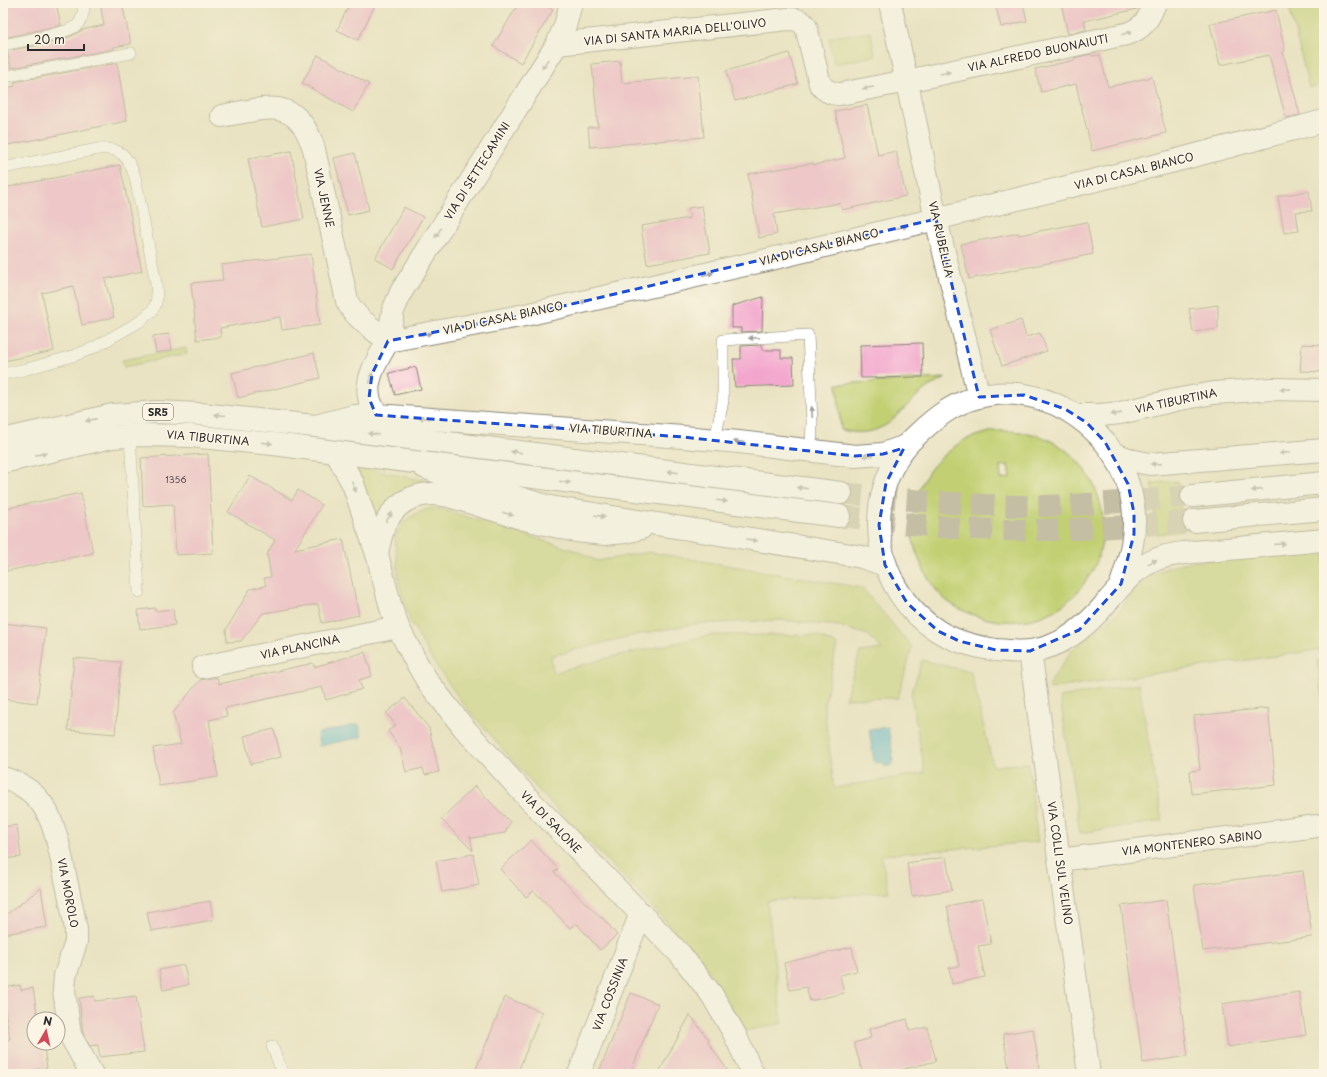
<svg xmlns="http://www.w3.org/2000/svg" width="1327" height="1077" viewBox="0 0 1327 1077" font-family="'Playpen Sans',sans-serif">
  <style>
    .green { fill: #c2d073; stroke: #767e4f; fill-rule: evenodd }
    .water { fill: #53b4d2; stroke: #3f707e }
    .building { fill: #f3a5ce }
    .lines { fill: none; stroke-linecap: round; stroke-linejoin: round }
    .primary-tunnel { stroke: #c4bea5; stroke-width: 22; stroke-dasharray: 22 11; stroke-linecap: butt }
    .service-casing { stroke: #8a8777; stroke-width: 12 }
    .minor-casing { stroke: #8a8777; stroke-width: 24 }
    .tertiary-casing { stroke: #8a8777; stroke-width: 24 }
    .primary-casing { stroke: #8a8777; stroke-width: 24 }
    .service { stroke: #fff; stroke-width: 11 }
    .minor { stroke: #fff; stroke-width: 22 }
    .tertiary { stroke: #fff; stroke-width: 22 }
    .primary { stroke: #fff; stroke-width: 22 }
    .oneway { fill: #a0a0a0 }
    .marked { fill: none; stroke: #1d4ed8; stroke-width: 3; stroke-dasharray: 8 5; stroke-linejoin: round }
    .labels { text-anchor: middle; stroke-width: 3.5; stroke-linejoin: round; paint-order: stroke }
    .number-label { font-size: 9px; fill: #5d4a54 }
    .shield { fill: #fcf5e5; stroke: #6a6863; stroke-width: 1 }
    .shield-label { font-size: 10px; font-weight: bold; fill: #2b2b2b }
    .street-label { font-size: 11px; fill: #2b2b2b; stroke: #fcf5e5 }
  </style>
  <rect width="100%" height="100%" fill="#fcf5e5"/>
  <filter id="ink" filterUnits="userSpaceOnUse"><feTurbulence type="fractalNoise" baseFrequency=".025" numOctaves="2"/><feDisplacementMap in="SourceGraphic" scale="8" xChannelSelector="R" yChannelSelector="G"/><feConvolveMatrix kernelMatrix="1 2 1 2 8 2 1 2 1" color-interpolation-filters="sRGB"/></filter>
  <filter id="wash" filterUnits="userSpaceOnUse"><feTurbulence type="fractalNoise" baseFrequency=".012" numOctaves="4" result="noise"/><feDisplacementMap in="SourceGraphic" scale="16" xChannelSelector="R" yChannelSelector="G"/><feGaussianBlur stdDeviation="0.9" result="paint"/><feColorMatrix in="noise" values="0 0 0 0 0 0 0 0 0 0 0 0 0 0 0 0 0 1.4 0 .05"/><feComposite in="paint" operator="in"/></filter>
  <g filter="url(#wash)">
    <rect width="100%" height="100%" fill="#eae3c3"/>
    <g class="green">
      <polygon points="1288,3 1324,3 1324,62 1319,64 1323,85 1309,88"/>
      <polygon points="871,32 875,56 834,64 829,37"/>
      <polygon points="186,348 187,354 124,367 122,360"/>
      <path d="M946,378l-18,9 -9,7 -30,29c-17,11 -30,11 -48,7l-4,-46z"/>
      <path d="M993,431c19,0 38,0 56,9 41,19 63,68 51,111 -2,7 -4,14 -8,20 -8,14 -16,24 -29,34 -33,25 -84,20 -116,-4 -12,-10 -20,-23 -26,-37 -11,-24 -12,-42 -4,-67 7,-22 16,-34 35,-48 4,-3 8,-7 12,-9 9,-4 20,-6 29,-9zM1008,465l2,13 -9,1 -1,-13z"/>
      <path d="M356,466l80,17c-8,0 -17,-1 -25,2 -16,5 -28,23 -38,35l-9,-34z"/>
      <polygon points="1178,481 1183,531 1157,534 1152,483"/>
      <polygon points="434,508 442,509 577,551 597,561 649,552 862,588 912,647 898,698 845,699 860,652 882,649 868,635 838,626 781,620 695,624 635,635 551,656 553,673 607,658 711,635 815,635 837,645 824,706 834,788 925,773 911,695 922,660 971,672 993,766 1028,763 1038,842 881,855 889,892 767,901 782,1023 746,1031 702,961 646,900 541,793 461,701 433,661 410,621 399,584 395,538 401,526 407,519 415,514 427,509"/>
      <polygon points="1324,548 1324,649 1048,689 1053,678 1072,650 1120,611 1133,591 1151,574 1182,563"/>
      <polygon points="1324,660 1324,707 1317,661"/>
      <polygon points="1139,684 1162,821 1080,833 1060,697"/>
    </g>
    <g class="water">
      <polygon points="359,724 362,737 319,746 317,733"/>
      <path d="M888,727l6,34 -4,5c-4,1 -7,0 -9,-4l-4,1 -3,-1 -5,-32z"/>
    </g>
    <g id="blocks">
      <g class="building">
        <polygon points="3,3 56,3 61,25 4,38 3,32"/>
        <polygon points="100,3 122,3 131,44 114,47 114,49 11,68 7,51 53,42 72,36 82,30 104,25"/>
        <polygon points="350,3 376,3 358,40 337,30"/>
        <polygon points="519,3 542,3 553,10 521,63 493,46"/>
        <polygon points="995,3 1023,3 1027,21 1001,27"/>
        <polygon points="1061,3 1137,3 1137,9 1084,21 1086,30 1068,34"/>
        <polygon points="1276,10 1285,51 1283,52 1300,115 1286,118 1269,55 1220,65 1210,24"/>
        <polygon points="789,53 798,84 735,101 726,71"/>
        <polygon points="1091,54 1092,56 1100,55 1108,87 1152,77 1166,133 1092,151 1076,84 1041,92 1035,69 1075,60 1074,58"/>
        <polygon points="318,55 369,84 353,112 302,83"/>
        <polygon points="620,61 622,83 698,76 704,137 590,147 588,127 598,127 592,64"/>
        <polygon points="117,63 127,121 3,146 3,89 15,86 14,82"/>
        <polygon points="867,105 878,155 896,151 906,196 842,210 840,203 774,214 777,234 759,238 748,174 814,163 814,165 845,158 835,111"/>
        <polygon points="291,151 304,219 262,227 248,159"/>
        <polygon points="355,153 369,210 348,215 334,158"/>
        <polygon points="120,165 142,271 105,279 114,317 82,325 73,286 42,293 54,351 3,361 3,188"/>
        <polygon points="1309,191 1312,211 1296,212 1299,231 1284,233 1278,196"/>
        <polygon points="702,206 710,253 647,264 641,226 690,218 688,208"/>
        <polygon points="404,207 423,217 393,269 375,258"/>
        <polygon points="1087,222 1093,254 969,279 961,244 1019,233 1019,235"/>
        <polygon points="311,254 320,325 282,330 280,317 220,328 221,337 197,340 191,283 223,280 221,265"/>
        <polygon points="763,297 762,331 741,332 741,328 732,328 732,306"/>
        <polygon points="1218,305 1218,329 1193,332 1189,309"/>
        <polygon points="1021,320 1026,337 1040,333 1047,351 1002,366 990,330"/>
        <polygon points="169,334 172,350 156,353 153,336"/>
        <polygon points="922,343 923,377 861,378 860,345"/>
        <polygon points="1302,344 1324,345 1323,372 1300,371"/>
        <polygon points="762,345 762,350 781,350 781,358 793,358 794,385 735,387 733,359 741,359 741,346"/>
        <polygon points="314,353 320,378 238,398 232,373"/>
        <polygon points="416,367 421,389 395,395 389,373"/>
        <polygon points="208,454 213,553 176,555 173,504 143,506 141,458"/>
        <polygon points="250,476 292,500 298,490 322,505 295,549 343,539 359,615 322,623 318,604 263,613 241,641 227,642 226,630 250,589 266,586 264,578 271,577 267,554 275,540 228,512"/>
        <polygon points="81,493 93,553 7,571 3,553 3,509"/>
        <polygon points="155,608 155,611 173,609 175,625 140,629 138,610"/>
        <polygon points="3,623 46,628 37,703 3,699"/>
        <polygon points="365,652 372,676 359,680 362,689 326,700 322,687 225,708 227,716 209,720 218,777 159,786 153,748 181,744 173,713 200,680 217,677 219,684 313,663 314,667"/>
        <polygon points="74,658 121,662 115,734 68,730"/>
        <polygon points="405,698 429,728 439,772 425,775 423,768 406,772 400,748 388,731 396,725 386,713"/>
        <polygon points="1268,708 1276,785 1192,794 1190,771 1200,770 1194,716"/>
        <polygon points="274,729 281,757 251,764 244,736"/>
        <polygon points="475,786 510,822 505,833 471,838 470,836 473,851 441,819"/>
        <polygon points="17,825 21,857 3,859 3,827"/>
        <polygon points="531,840 558,869 554,872 601,918 602,917 617,935 600,950 576,923 570,928 534,891 526,897 500,869"/>
        <polygon points="473,854 479,885 442,892 436,861"/>
        <polygon points="946,857 952,890 912,896 907,863"/>
        <polygon points="1303,871 1312,937 1203,951 1194,885"/>
        <polygon points="41,888 47,927 3,934 3,917"/>
        <polygon points="982,899 991,944 978,946 985,977 952,984 949,968 959,966 947,906"/>
        <polygon points="1166,900 1188,1056 1143,1063 1121,906"/>
        <polygon points="210,901 213,920 151,931 147,912"/>
        <polygon points="852,947 857,971 840,975 844,993 810,1001 806,987 790,990 784,963"/>
        <polygon points="184,965 188,985 163,990 159,970"/>
        <polygon points="20,985 21,990 33,988 38,1019 34,1019 34,1043 43,1043 47,1068 34,1070 34,1074 3,1074 3,1041 10,1039 3,999 3,988"/>
        <polygon points="1299,992 1306,1035 1228,1047 1222,1004"/>
        <polygon points="631,993 658,1004 630,1074 598,1074"/>
        <polygon points="94,996 95,1001 136,996 144,1052 100,1057 98,1045 90,1046 83,1033 79,998"/>
        <polygon points="505,997 542,1012 517,1074 474,1074"/>
        <polygon points="690,1015 709,1040 708,1042 730,1074 658,1074"/>
        <polygon points="907,1019 910,1031 927,1027 936,1061 885,1074 863,1074 854,1043 871,1038 869,1029"/>
        <polygon points="1033,1029 1040,1071 1021,1074 1010,1074 1003,1034"/>
      </g>
    </g>
  </g>
  <g filter="url(#ink)">
    <use href="#blocks" fill-opacity="0" stroke="#8a8777" stroke-width="1"/>
    <g class="lines">
      <g class="primary-tunnel">
        <path d="M841,493c67,7 135,14 203,13 49,-1 99,-6 148,-10"/>
        <path d="M839,516c56,6 113,14 170,14 62,1 123,-4 185,-9"/>
      </g>
      <g class="service-casing">
        <g id="service">
          <path d="M3,45c17,-4 60,-10 73,-19 7,-6 8,-15 8,-23"/>
          <polyline points="3,77 131,53"/>
          <path d="M3,168l95,-19c23,-2 30,7 37,28l21,106 1,15 -1,5 -3,7 -14,12 -44,25 -19,8 -49,14 -24,5"/>
          <polyline points="130,435 139,592"/>
          <polyline points="715,440 723,401 723,340 808,335 812,422 811,451"/>
          <polyline points="272,1046 283,1074"/>
        </g>
      </g>
      <g class="minor-casing">
        <g id="minor">
          <polyline points="890,3 936,219"/>
          <path d="M557,44l231,-25c8,0 14,1 18,8l14,57c5,7 12,10 20,10l67,-13 219,-47c17,-5 23,-15 29,-31"/>
          <path d="M222,116c45,-8 75,-21 92,33l33,152c8,17 26,28 41,40l5,-30 8,-19 156,-248 8,-18 6,-23"/>
          <polyline points="1076,415 1100,415 1120,413 1175,400 1214,393 1271,389 1324,390"/>
          <polyline points="203,667 398,627"/>
          <path d="M3,778c47,13 52,51 61,92 4,20 9,40 12,60v12l-11,34 -1,14 6,45 22,39"/>
          <polyline points="1060,860 1324,825"/>
          <polyline points="579,1074 641,913"/>
        </g>
      </g>
      <g class="tertiary-casing">
        <g id="tertiary">
          <polyline points="936,219 979,397"/>
          <path d="M376,415c-2,-6 -6,-12 -7,-18 -4,-19 10,-40 19,-56l137,-26 242,-55 403,-98 154,-41"/>
          <polyline points="316,426 354,416 376,415 683,437 739,442 855,456 883,454 906,446"/>
          <polyline points="336,452 353,484 377,554 391,608 398,627 415,660 428,682 464,728 529,799 680,954 712,995 734,1033 753,1074"/>
          <polyline points="1115,454 1134,461 1150,464 1324,450"/>
          <polyline points="424,467 458,480 550,507 845,554 862,557 885,565"/>
          <path d="M377,554c2,-11 4,-23 10,-33 12,-24 38,-31 62,-25l72,22 55,13 28,3 21,-2 16,-4"/>
          <path d="M1121,584c9,-26 16,-51 12,-79 -10,-72 -86,-128 -158,-107 -22,6 -39,19 -56,35 -4,4 -10,9 -14,14 -45,58 -30,145 33,184 16,10 38,16 58,19 10,1 25,2 35,1 31,-4 57,-26 76,-49 16,-18 26,-33 50,-43 18,-7 40,-7 60,-9 36,-3 71,-7 107,-10"/>
          <polyline points="1030,651 1089,1074"/>
        </g>
      </g>
      <g class="primary-casing">
        <g id="primary">
          <polyline points="3,440 113,415 157,412 200,414 315,426 841,493"/>
          <polyline points="3,462 112,437 139,435 190,436 273,444 839,516"/>
          <polyline points="1192,496 1324,483"/>
          <polyline points="1194,521 1324,509"/>
        </g>
      </g>
      <use href="#service" class="service"/>
      <use href="#minor" class="minor"/>
      <use href="#tertiary" class="tertiary"/>
      <use href="#primary" class="primary"/>
    </g>
    <defs><path id="oneway-solid" d="M-6-.8H1V-3.2L6.5 0L1 3.2V.8H-6Z"/></defs>
    <g class="oneway">
      <use href="#oneway-solid" transform="translate(1127 33) rotate(-16)"/>
      <use href="#oneway-solid" transform="translate(545 64) rotate(122)"/>
      <use href="#oneway-solid" transform="translate(945 73) rotate(-12)"/>
      <use href="#oneway-solid" transform="translate(868 88) rotate(169)"/>
      <use href="#oneway-solid" transform="translate(902 227) rotate(-14)"/>
      <use href="#oneway-solid" transform="translate(438 233) rotate(122)"/>
      <use href="#oneway-solid" transform="translate(708 274) rotate(-13)"/>
      <use href="#oneway-solid" transform="translate(955 298) rotate(77)"/>
      <use href="#oneway-solid" transform="translate(581 302) rotate(-13)"/>
      <use href="#oneway-solid" transform="translate(426 334) rotate(-11)"/>
      <use href="#oneway-solid" transform="translate(754 338) rotate(177)"/>
      <use href="#oneway-solid" transform="translate(371 378) rotate(-76)"/>
      <use href="#oneway-solid" transform="translate(1285 389) rotate(-179)"/>
      <use href="#oneway-solid" transform="translate(812 412) rotate(-93)"/>
      <use href="#oneway-solid" transform="translate(1116 414) rotate(172)"/>
      <use href="#oneway-solid" transform="translate(220 415) rotate(-175)"/>
      <use href="#oneway-solid" transform="translate(424 418) rotate(-176)"/>
      <use href="#oneway-solid" transform="translate(91 420) rotate(167)"/>
      <use href="#oneway-solid" transform="translate(554 427) rotate(-176)"/>
      <use href="#oneway-solid" transform="translate(373 434) rotate(-173)"/>
      <use href="#oneway-solid" transform="translate(739 442) rotate(-174)"/>
      <use href="#oneway-solid" transform="translate(267 443) rotate(7)"/>
      <use href="#oneway-solid" transform="translate(516 452) rotate(-173)"/>
      <use href="#oneway-solid" transform="translate(1285 453) rotate(175)"/>
      <use href="#oneway-solid" transform="translate(41 454) rotate(-12)"/>
      <use href="#oneway-solid" transform="translate(868 456) rotate(177)"/>
      <use href="#oneway-solid" transform="translate(1156 464) rotate(179)"/>
      <use href="#oneway-solid" transform="translate(673 472) rotate(-173)"/>
      <use href="#oneway-solid" transform="translate(565 482) rotate(7)"/>
      <use href="#oneway-solid" transform="translate(354 487) rotate(69)"/>
      <use href="#oneway-solid" transform="translate(802 488) rotate(-173)"/>
      <use href="#oneway-solid" transform="translate(1257 490) rotate(174)"/>
      <use href="#oneway-solid" transform="translate(722 501) rotate(7)"/>
      <use href="#oneway-solid" transform="translate(508 514) rotate(16)"/>
      <use href="#oneway-solid" transform="translate(600 516) rotate(9)"/>
      <use href="#oneway-solid" transform="translate(389 517) rotate(-57)"/>
      <use href="#oneway-solid" transform="translate(752 540) rotate(9)"/>
      <use href="#oneway-solid" transform="translate(1280 544) rotate(-5)"/>
      <use href="#oneway-solid" transform="translate(1152 562) rotate(-26)"/>
    </g>
  </g>
  <path d="M0 0H1327V1077H0ZM936,219l43,178 45,-2 41,14 22,14 18,19 23,42 6,29v21l-13,50 -42,46 -49,21 -34,-1 -37,-9 -21,-10 -31,-28 -22,-38 -6,-40 7,-42 18,-35 -21,6 -28,2 -172,-19 -307,-22 -7,-17 3,-24 16,-33 137,-26z" fill="#eae3c3" fill-opacity=".55" fill-rule="evenodd"/>
  <path class="marked" d="M936,219l43,178 45,-2 41,14 22,14 18,19 23,42 6,29v21l-13,50 -42,46 -49,21 -34,-1 -37,-9 -21,-10 -31,-28 -22,-38 -6,-40 7,-42 18,-35 -21,6 -28,2 -172,-19 -307,-22 -7,-17 3,-24 16,-33 137,-26z"/>
  <g class="labels">
    <g class="number-label">
      <text x="176" y="483">1356</text>
    </g>
    <rect class="shield" x="143" y="404" width="30" height="16" rx="3"/>
    <g class="shield-label">
      <text x="158" y="416">SR5</text>
    </g>
    <g class="street-label">
      <text transform="translate(675 32) rotate(-6)" y="4">VIA DI SANTA MARIA DELL'OLIVO</text>
      <text transform="translate(1038 53) rotate(-12)" y="4">VIA ALFREDO BUONAIUTI</text>
      <text transform="translate(477 171) rotate(-58)" y="4">VIA DI SETTECAMINI</text>
      <text transform="translate(1134 171) rotate(-14)" y="4">VIA DI CASAL BIANCO</text>
      <text transform="translate(324 198) rotate(78)" y="4">VIA JENNE</text>
      <text transform="translate(941 239) rotate(77)" y="4">VIA RUBELLIA</text>
      <text transform="translate(819 247) rotate(-14)" y="4">VIA DI CASAL BIANCO</text>
      <text transform="translate(503 318) rotate(-12)" y="4">VIA DI CASAL BIANCO</text>
      <text transform="translate(1176 401) rotate(-12)" y="4">VIA TIBURTINA</text>
      <text transform="translate(611 431) rotate(4)" y="4">VIA TIBURTINA</text>
      <text transform="translate(208 438) rotate(5)" y="4">VIA TIBURTINA</text>
      <text transform="translate(300 647) rotate(-12)" y="4">VIA PLANCINA</text>
      <text transform="translate(551 822) rotate(46)" y="4">VIA DI SALONE</text>
      <text transform="translate(1192 843) rotate(-7)" y="4">VIA MONTENERO SABINO</text>
      <text transform="translate(1060 863) rotate(82)" y="4">VIA COLLI SUL VELINO</text>
      <text transform="translate(68 893) rotate(79)" y="4">VIA MOROLO</text>
      <text transform="translate(610 994) rotate(-69)" y="4">VIA COSSINIA</text>
    </g>
  </g>
  <rect width="1327" height="1077" fill="none" stroke="#fcf5e5" stroke-width="16"/>
  <g transform="translate(46 1031) rotate(9)"><circle r="19" fill="#fcf5e5" stroke="#a8a49b"/>
  <path d="M0-3L7 15L0 10L-7 15Z" fill="#d1495b"/>
  <text y="-6" font-size="11" font-weight="bold" text-anchor="middle" fill="#2b2b2b">N</text>
  </g>
  <path d="M28 44v6h56v-6" fill="none" stroke="#2b2b2b" stroke-width="2"/>
  <text x="34" y="44" font-size="12" fill="#2b2b2b" stroke="#fcf5e5" stroke-width="3" paint-order="stroke">20 m</text>
</svg>
